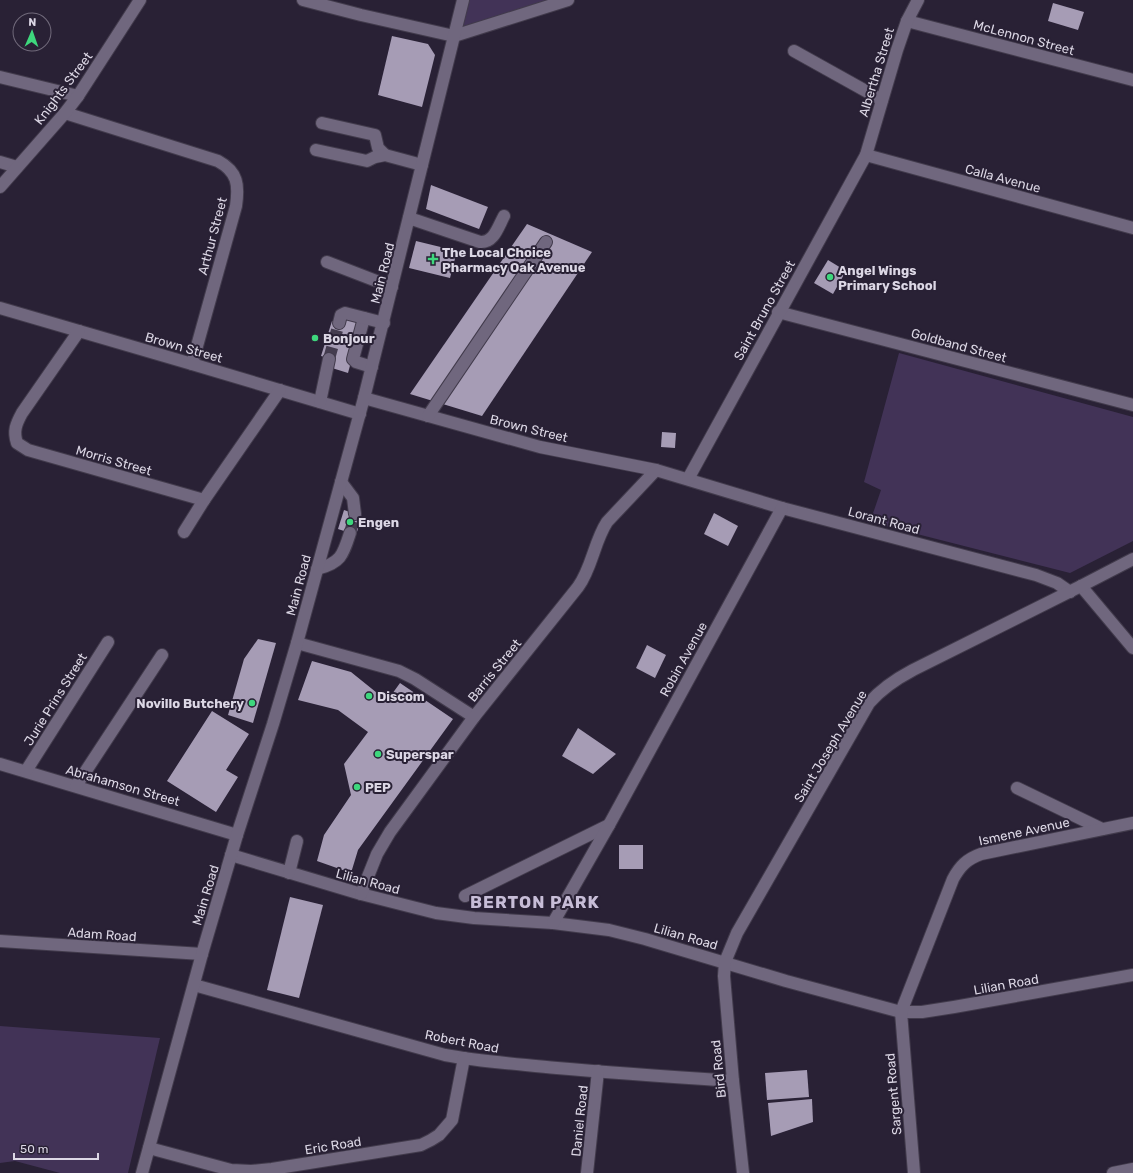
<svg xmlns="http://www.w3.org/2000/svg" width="1133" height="1173" viewBox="0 0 1133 1173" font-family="Rubik,sans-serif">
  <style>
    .green { fill: #423357 }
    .building { fill: #a69cb5 }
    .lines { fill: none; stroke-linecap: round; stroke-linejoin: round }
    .minor-tunnel { stroke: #443c4f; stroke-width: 12; stroke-dasharray: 12 6; stroke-linecap: butt }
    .minor-casing { stroke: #423b4c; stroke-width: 14 }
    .minor { stroke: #70677e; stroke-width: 12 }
    .poi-dot { fill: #3ed77d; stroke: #292135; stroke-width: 1.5 }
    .labels { text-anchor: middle; stroke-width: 4; stroke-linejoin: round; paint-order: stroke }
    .street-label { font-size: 13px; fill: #dcd7e5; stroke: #292135 }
    .poi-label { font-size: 13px; font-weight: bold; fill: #dcd7e5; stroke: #292135; text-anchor: start }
    .district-label { font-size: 17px; font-weight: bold; letter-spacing: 1px; fill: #c7bdd7; stroke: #292135 }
  </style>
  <rect width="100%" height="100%" fill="#292135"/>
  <g class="green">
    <polygon points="469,0 548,0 461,27"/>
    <polygon points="899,353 1133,417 1133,541 1070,573 870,522 881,490 864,482"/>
    <polygon points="0,1026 160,1038 128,1173 60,1173 15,1161 0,1163"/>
  </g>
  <g class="building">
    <polygon points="1053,3 1084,12 1078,30 1048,21"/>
    <polygon points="392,36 428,44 435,55 422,107 378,95"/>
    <polygon points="431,185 488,207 479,229 426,209"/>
    <polygon points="527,224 592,252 482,416 410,394"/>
    <polygon points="416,241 457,251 450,278 409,268"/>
    <polygon points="828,260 846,271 833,294 814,283"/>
    <polygon points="346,317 362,321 348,373 332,368 334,360 321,356 332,321 344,325"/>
    <polygon points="662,432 676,433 675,448 661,447"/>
    <polygon points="344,510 362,516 356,535 338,529"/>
    <polygon points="714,513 738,526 728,546 704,534"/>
    <polygon points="258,639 276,643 253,723 228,715 244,659"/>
    <polygon points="647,645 666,655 655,678 636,668"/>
    <polygon points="312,661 351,672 387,701 400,683 453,719 358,850 351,873 317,861 324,835 351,795 344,764 368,732 338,710 298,700"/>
    <polygon points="212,711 249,734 226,770 238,777 216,812 167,781"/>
    <polygon points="578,728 616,754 593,774 562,756"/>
    <rect x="619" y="845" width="24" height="24"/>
    <polygon points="290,897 323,905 299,998 267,990"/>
    <polygon points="807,1070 809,1097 767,1100 765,1073"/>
    <polygon points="812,1099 813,1122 771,1136 768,1103"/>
  </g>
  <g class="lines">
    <g class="minor-tunnel">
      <polyline points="329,359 339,323"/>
      <polyline points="350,533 355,514"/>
    </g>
    <g class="minor-casing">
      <g id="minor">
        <polyline points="303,0 361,15 454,36 568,0"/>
        <polyline points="907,21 1133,80"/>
        <polyline points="794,51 882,100"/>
        <polyline points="0,77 78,96"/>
        <path d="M65,113l153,48c20,11 21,24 18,45l-44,158"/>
        <polyline points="322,123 375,135 378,148 385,155"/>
        <polyline points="316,150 367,161 375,157 385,155 422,165"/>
        <polyline points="866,155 1133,228"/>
        <polyline points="0,162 17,167"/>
        <polyline points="0,187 65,113 78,96 140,0"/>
        <path d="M409,218l71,24c14,1 18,-15 24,-26"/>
        <polyline points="327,262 392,287"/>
        <polyline points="0,308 192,364 360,414"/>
        <polyline points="778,312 1133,405"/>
        <polyline points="364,318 353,359 356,362 372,367"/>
        <polyline points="339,323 341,315 345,313 384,323"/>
        <path d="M79,331l-57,82c-6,11 -9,18 -5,30l11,7 7,2 169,48"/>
        <polyline points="364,398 540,447 656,470 782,508 1036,575 1057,583 1070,592"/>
        <polyline points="320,402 329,359"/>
        <polyline points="428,416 546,242"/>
        <polyline points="688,479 866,155 897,50 907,21 918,0"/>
        <polyline points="341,482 353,498 355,514"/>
        <polyline points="184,532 204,500 280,390"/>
        <path d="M317,569c24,-6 26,-14 33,-36"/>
        <polyline points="1081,586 1133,648"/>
        <polyline points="297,643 399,671 415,679 474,717"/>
        <polyline points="0,764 237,835"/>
        <polyline points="26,771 108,642"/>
        <polyline points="76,786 162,655"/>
        <polyline points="1017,788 1102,829"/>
        <polyline points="231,855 361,894 436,913 474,918 553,923 609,930 645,939 786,981 901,1012 922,1012 954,1007 1133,975"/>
        <polyline points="289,873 297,841"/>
        <path d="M361,894l16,-40 13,-22 84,-115 104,-130c14,-19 16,-45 29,-65l49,-52"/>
        <polyline points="465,896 609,825"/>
        <polyline points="553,923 609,825 782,508"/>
        <polyline points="0,941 202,954"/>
        <path d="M194,985l251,70c37,7 74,9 112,13 58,5 117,9 176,13"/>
        <polyline points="149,1148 231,1170 251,1171 272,1169 421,1145 431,1140 439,1135 452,1120 464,1058"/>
        <polyline points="142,1173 202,954 237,835 273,724 297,643 364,398 463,0"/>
        <polyline points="587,1173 598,1071"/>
        <path d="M743,1173l-10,-92 -9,-105 1,-14 12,-29 132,-230c13,-15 27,-24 44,-33l168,-84 52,-27"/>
        <path d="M914,1173l-13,-161 52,-133c7,-13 14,-20 28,-25l152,-31"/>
        <polyline points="1113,1173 1133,1169"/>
      </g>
    </g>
    <use href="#minor" class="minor"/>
  </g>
  <g class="poi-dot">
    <path d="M431 253h4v4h4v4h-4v4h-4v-4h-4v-4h4z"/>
    <circle cx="830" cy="277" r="4"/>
    <circle cx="315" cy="338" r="4"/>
    <circle cx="350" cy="522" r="4"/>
    <circle cx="369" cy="696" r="4"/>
    <circle cx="252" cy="703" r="4"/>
    <circle cx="378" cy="754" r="4"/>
    <circle cx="357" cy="787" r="4"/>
  </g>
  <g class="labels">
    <g class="street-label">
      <text transform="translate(1024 37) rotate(15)" y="5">McLennon Street</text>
      <text transform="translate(876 72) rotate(-73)" y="5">Albertha Street</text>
      <text transform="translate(63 88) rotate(-53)" y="5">Knights Street</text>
      <text transform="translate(1003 178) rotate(15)" y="5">Calla Avenue</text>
      <text transform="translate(212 236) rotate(-75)" y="5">Arthur Street</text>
      <text transform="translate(382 273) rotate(-76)" y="5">Main Road</text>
      <text transform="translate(764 310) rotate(-61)" y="5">Saint Bruno Street</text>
      <text transform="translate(959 345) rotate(15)" y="5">Goldband Street</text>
      <text transform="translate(184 347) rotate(16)" y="5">Brown Street</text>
      <text transform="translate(529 428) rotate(14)" y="5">Brown Street</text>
      <text transform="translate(114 460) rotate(16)" y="5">Morris Street</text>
      <text transform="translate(884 520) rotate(15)" y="5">Lorant Road</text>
      <text transform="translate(298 585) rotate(-75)" y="5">Main Road</text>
      <text transform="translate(683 659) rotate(-61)" y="5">Robin Avenue</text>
      <text transform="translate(494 670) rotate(-51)" y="5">Barris Street</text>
      <text transform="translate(55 699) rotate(-58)" y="5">Jurie Prins Street</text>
      <text transform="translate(830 746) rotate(-59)" y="5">Saint Joseph Avenue</text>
      <text transform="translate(123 785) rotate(16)" y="5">Abrahamson Street</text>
      <text transform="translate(1024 831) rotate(-12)" y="5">Ismene Avenue</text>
      <text transform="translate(368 881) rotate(15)" y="5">Lilian Road</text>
      <text transform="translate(205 895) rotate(-73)" y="5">Main Road</text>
      <text transform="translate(102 934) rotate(4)" y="5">Adam Road</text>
      <text transform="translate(686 936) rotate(16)" y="5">Lilian Road</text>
      <text transform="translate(1006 984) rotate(-10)" y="5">Lilian Road</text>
      <text transform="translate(462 1041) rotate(11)" y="5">Robert Road</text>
      <text transform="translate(718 1069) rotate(-96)" y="5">Bird Road</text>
      <text transform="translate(893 1094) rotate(-95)" y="5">Sargent Road</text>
      <text transform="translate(579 1121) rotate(-84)" y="5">Daniel Road</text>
      <text transform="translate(333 1145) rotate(-9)" y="5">Eric Road</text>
    </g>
    <g class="poi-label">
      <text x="442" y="257">The Local Choice<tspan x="442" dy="15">Pharmacy Oak Avenue</tspan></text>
      <text x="838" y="275">Angel Wings<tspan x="838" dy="15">Primary School</tspan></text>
      <text x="323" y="343">Bonjour</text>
      <text x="358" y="527">Engen</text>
      <text x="377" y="701">Discom</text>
      <text x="244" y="708" text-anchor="end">Novillo Butchery</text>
      <text x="386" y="759">Superspar</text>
      <text x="365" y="792">PEP</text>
    </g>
    <g class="district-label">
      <text x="535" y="908">BERTON PARK</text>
    </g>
  </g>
  <g transform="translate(32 32) rotate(2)"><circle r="19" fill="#292135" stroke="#716a7b"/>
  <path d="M0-3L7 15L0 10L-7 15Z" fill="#3ed77d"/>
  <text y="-6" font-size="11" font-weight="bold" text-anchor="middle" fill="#dcd7e5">N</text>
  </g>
  <path d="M14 1153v6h84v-6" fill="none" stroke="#dcd7e5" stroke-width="2"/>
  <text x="20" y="1153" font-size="12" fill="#dcd7e5" stroke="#292135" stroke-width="3" paint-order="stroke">50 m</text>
</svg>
